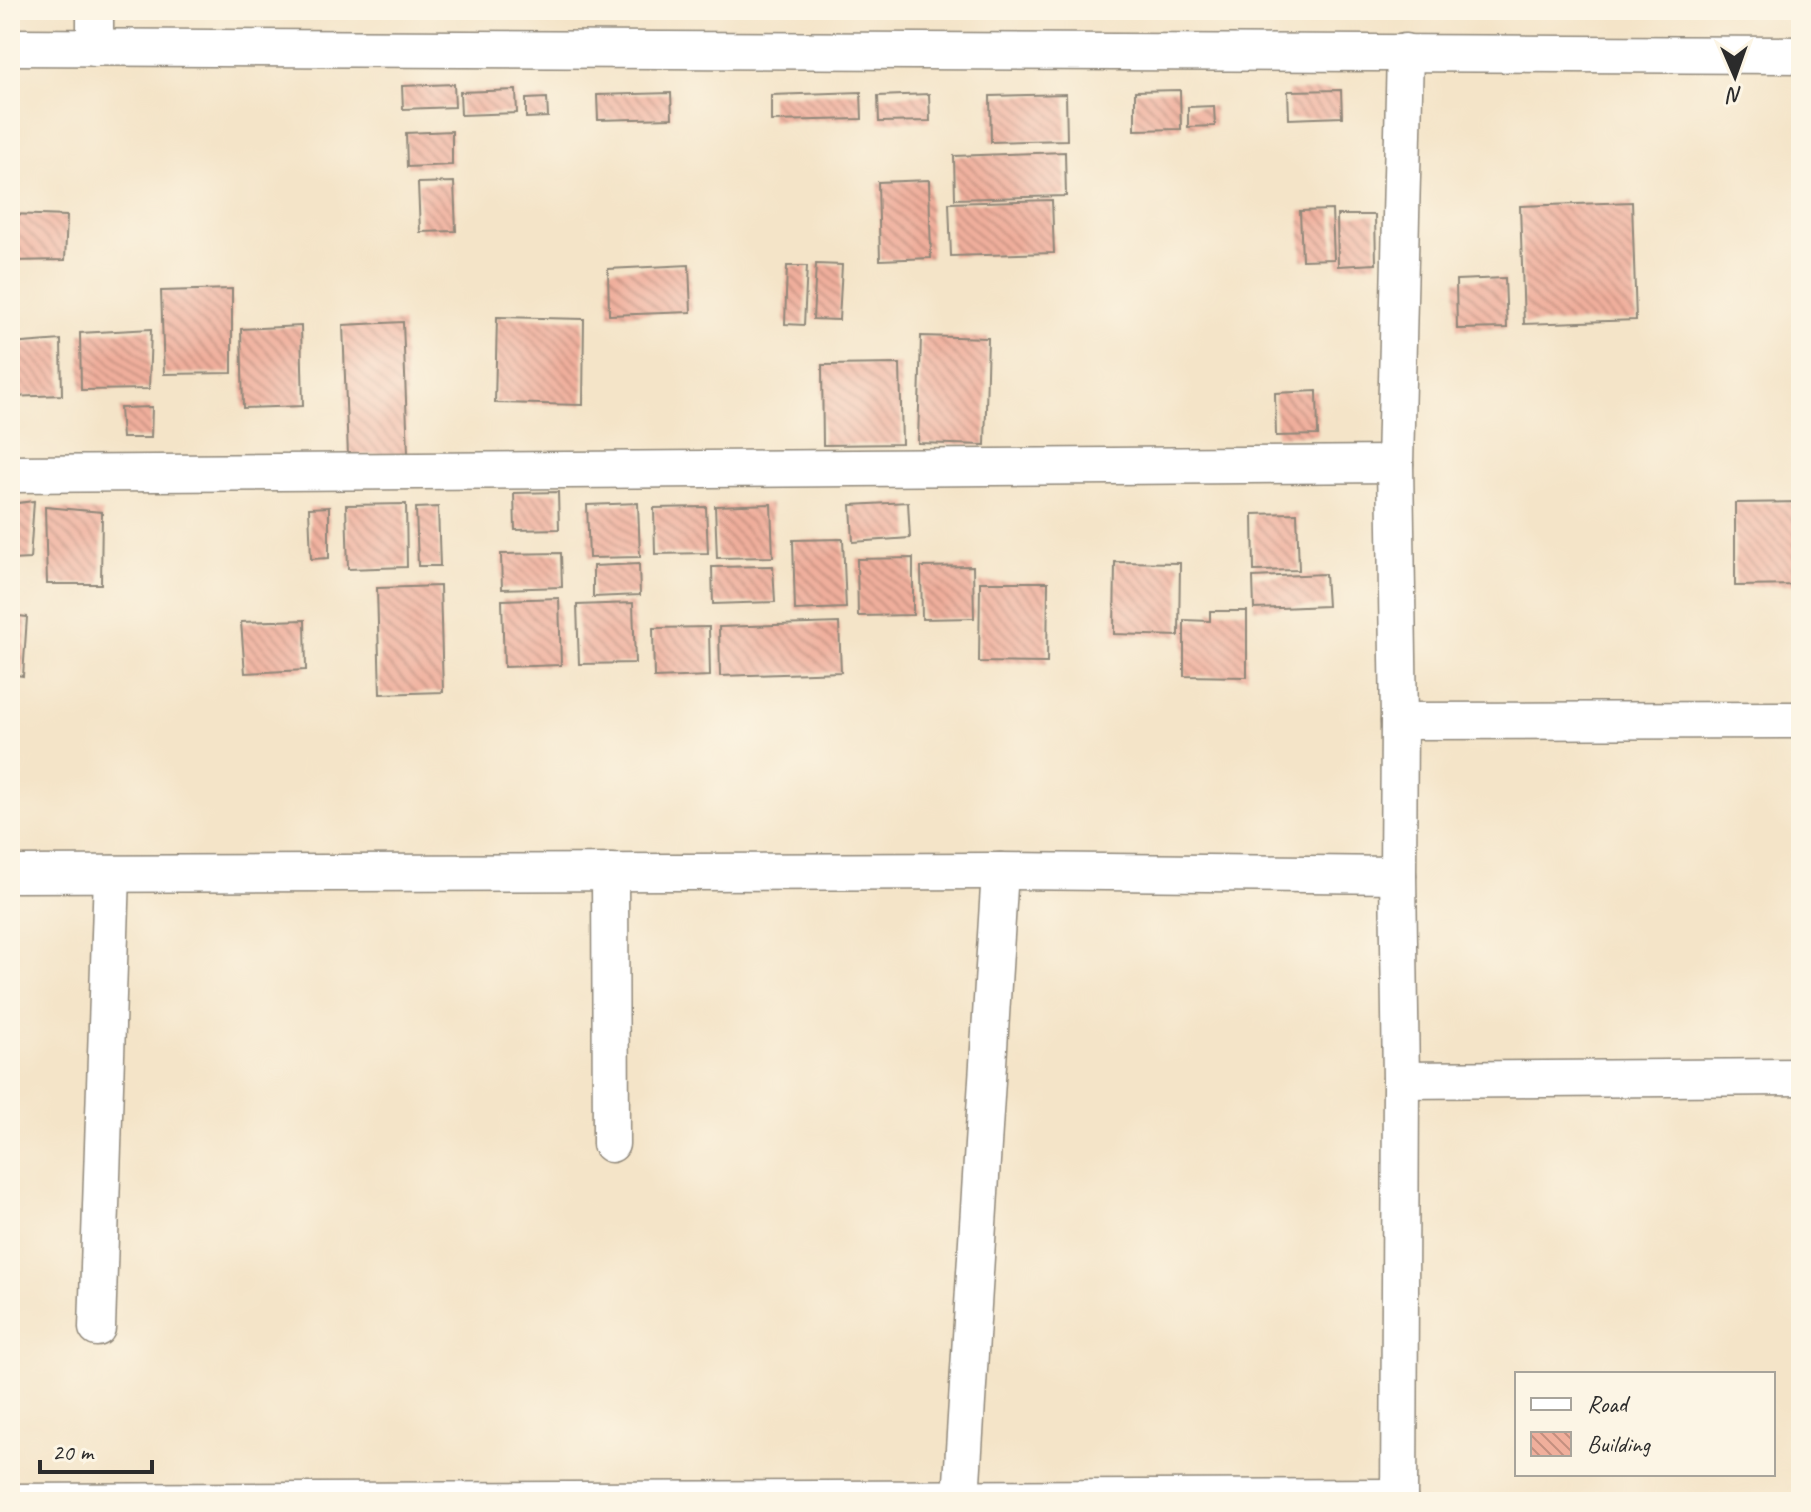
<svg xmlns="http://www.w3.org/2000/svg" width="1811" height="1512" viewBox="0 0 1811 1512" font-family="Caveat,sans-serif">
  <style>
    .building { fill: url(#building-back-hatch) }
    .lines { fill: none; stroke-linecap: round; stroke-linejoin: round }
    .minor-casing { stroke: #90887a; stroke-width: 39 }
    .minor { stroke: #fff; stroke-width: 36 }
  </style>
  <defs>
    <pattern id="building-back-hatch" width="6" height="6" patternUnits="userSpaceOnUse" patternTransform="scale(2)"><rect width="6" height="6" fill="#f0af9c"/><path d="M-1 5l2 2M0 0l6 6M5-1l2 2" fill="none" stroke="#c38f7f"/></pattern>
  </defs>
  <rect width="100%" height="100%" fill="#fcf5e5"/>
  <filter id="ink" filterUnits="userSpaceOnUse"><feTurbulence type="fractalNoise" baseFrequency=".0125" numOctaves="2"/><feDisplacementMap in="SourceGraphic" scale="16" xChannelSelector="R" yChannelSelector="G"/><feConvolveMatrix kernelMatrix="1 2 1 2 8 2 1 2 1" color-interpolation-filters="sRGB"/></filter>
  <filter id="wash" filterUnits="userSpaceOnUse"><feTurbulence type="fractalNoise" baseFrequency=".006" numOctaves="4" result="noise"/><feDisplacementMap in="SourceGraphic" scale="32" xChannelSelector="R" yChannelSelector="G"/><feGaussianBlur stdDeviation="1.8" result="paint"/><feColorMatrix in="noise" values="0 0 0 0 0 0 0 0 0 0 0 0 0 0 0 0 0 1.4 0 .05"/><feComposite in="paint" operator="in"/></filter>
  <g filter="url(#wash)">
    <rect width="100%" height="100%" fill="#f4e4c8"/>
    <g id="blocks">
      <g class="building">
        <polygon points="454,84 455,107 403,109 402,86"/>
        <polygon points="516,90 517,113 461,115 460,92"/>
        <polygon points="1180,90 1181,129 1135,130 1135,91"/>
        <polygon points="1341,90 1342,117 1289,119 1288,91"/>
        <polygon points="861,92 862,119 771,121 771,95"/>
        <polygon points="671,93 672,118 598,120 597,95"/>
        <polygon points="929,94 930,121 879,122 878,96"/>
        <polygon points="1066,94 1067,140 991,142 990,96"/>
        <polygon points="547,98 548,117 526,118 526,99"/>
        <polygon points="1214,106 1215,126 1188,127 1188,107"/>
        <polygon points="452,131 452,165 407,167 406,133"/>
        <polygon points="1065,152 1066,196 955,199 954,156"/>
        <polygon points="929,180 931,258 880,260 878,182"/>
        <polygon points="454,182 456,231 420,232 418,183"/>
        <polygon points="1052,200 1054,253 951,256 949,203"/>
        <polygon points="1632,202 1636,320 1524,324 1520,206"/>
        <polygon points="1332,210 1334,259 1302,260 1300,211"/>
        <polygon points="10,214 67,216 65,260 10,261"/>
        <polygon points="1337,215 1375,215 1376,264 1338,266"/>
        <polygon points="816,264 842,265 839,320 813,319"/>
        <polygon points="689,265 691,312 609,315 608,269"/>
        <polygon points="787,266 807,266 804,325 785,324"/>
        <polygon points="1505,278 1507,328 1457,329 1456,280"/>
        <polygon points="232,289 232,373 164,374 161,291"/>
        <polygon points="497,317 584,319 583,405 495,403"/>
        <polygon points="403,322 408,453 348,456 343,325"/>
        <polygon points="301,326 303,406 243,408 241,329"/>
        <polygon points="151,329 149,389 81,390 80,333"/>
        <polygon points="921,336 988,338 985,445 918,443"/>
        <polygon points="61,340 62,395 10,397 10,344"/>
        <polygon points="900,364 902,444 823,445 822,365"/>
        <polygon points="1317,391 1318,435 1276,436 1275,393"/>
        <polygon points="152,407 151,438 122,438 120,408"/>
        <polygon points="558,492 559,529 515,530 514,493"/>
        <polygon points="34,501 30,559 10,560 10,504"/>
        <polygon points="908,502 910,538 853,542 851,505"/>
        <polygon points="1801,502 1801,585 1735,586 1735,503"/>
        <polygon points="638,503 640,557 589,558 587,505"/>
        <polygon points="406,504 407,567 348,569 346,505"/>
        <polygon points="771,504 773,557 717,558 715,506"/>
        <polygon points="45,507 102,512 101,584 47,584"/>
        <polygon points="329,507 329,558 311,559 309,508"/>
        <polygon points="438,507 440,566 418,566 416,508"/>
        <polygon points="706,507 708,553 655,554 654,508"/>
        <polygon points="1297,513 1299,570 1254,571 1253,514"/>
        <polygon points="843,539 846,608 795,610 793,540"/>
        <polygon points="561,553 562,587 502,589 501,554"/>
        <polygon points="913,558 913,615 858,616 857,559"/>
        <polygon points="1115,562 1180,563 1179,636 1114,634"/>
        <polygon points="639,564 640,595 593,597 593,566"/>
        <polygon points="773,566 775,602 713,604 712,567"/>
        <polygon points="973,566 974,618 922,619 921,567"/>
        <polygon points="1325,574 1327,606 1254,609 1253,577"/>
        <polygon points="980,582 1048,582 1047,663 979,662"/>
        <polygon points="440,586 443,692 380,694 377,588"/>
        <polygon points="559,598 561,665 504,667 502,600"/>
        <polygon points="633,603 635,663 579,664 577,605"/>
        <polygon points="1210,611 1247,611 1247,677 1184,676 1184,620 1210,621"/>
        <polygon points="10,615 27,617 23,676 10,674"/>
        <polygon points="305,620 306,670 245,673 241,622"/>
        <polygon points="839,623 841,672 720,676 719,627"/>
        <polygon points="709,627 710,676 654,678 653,628"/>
      </g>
    </g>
  </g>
  <g filter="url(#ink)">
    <use href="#blocks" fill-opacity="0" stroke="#90887a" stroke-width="2"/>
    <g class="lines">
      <g class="minor-casing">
        <g id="minor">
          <polyline points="95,10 95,48"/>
          <polyline points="10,47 1801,55"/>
          <polyline points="10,474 1395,464"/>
          <polyline points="1399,721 1801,720"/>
          <polyline points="610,872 611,1144"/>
          <polyline points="10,874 1000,871 1398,875"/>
          <polyline points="1401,1080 1801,1077"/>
          <polyline points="97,1328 112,874"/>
          <polyline points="961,1498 1000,871"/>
          <polyline points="10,1502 1399,1497"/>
          <polyline points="1399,1502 1401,1080 1398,875 1399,721 1395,464 1405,52"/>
        </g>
      </g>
      <use href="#minor" class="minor"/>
    </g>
  </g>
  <rect width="1811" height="1512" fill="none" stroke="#fcf5e5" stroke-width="40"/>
  <rect x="1515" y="1372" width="260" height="104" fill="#fcf5e5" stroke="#a8a49b" stroke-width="2"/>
  <rect x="1531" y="1398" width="40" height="12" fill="#ffffff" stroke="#a8a49b" stroke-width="2"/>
  <text x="1587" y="1412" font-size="24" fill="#2b2b2b">Road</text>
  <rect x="1531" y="1432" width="40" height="24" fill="url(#building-back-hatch)" stroke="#a8a49b" stroke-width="2"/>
  <text x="1587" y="1452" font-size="24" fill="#2b2b2b">Building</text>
  <g transform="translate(1735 76) rotate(178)" stroke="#fcf5e5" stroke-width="6" paint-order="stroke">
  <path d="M0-6L14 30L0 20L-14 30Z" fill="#2b2b2b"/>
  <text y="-12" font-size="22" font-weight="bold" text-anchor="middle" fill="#2b2b2b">N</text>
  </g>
  <path d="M40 1460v12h112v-12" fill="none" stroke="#2b2b2b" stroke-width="4"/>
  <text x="52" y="1460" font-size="24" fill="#2b2b2b" stroke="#fcf5e5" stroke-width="6" paint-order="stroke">20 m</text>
</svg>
